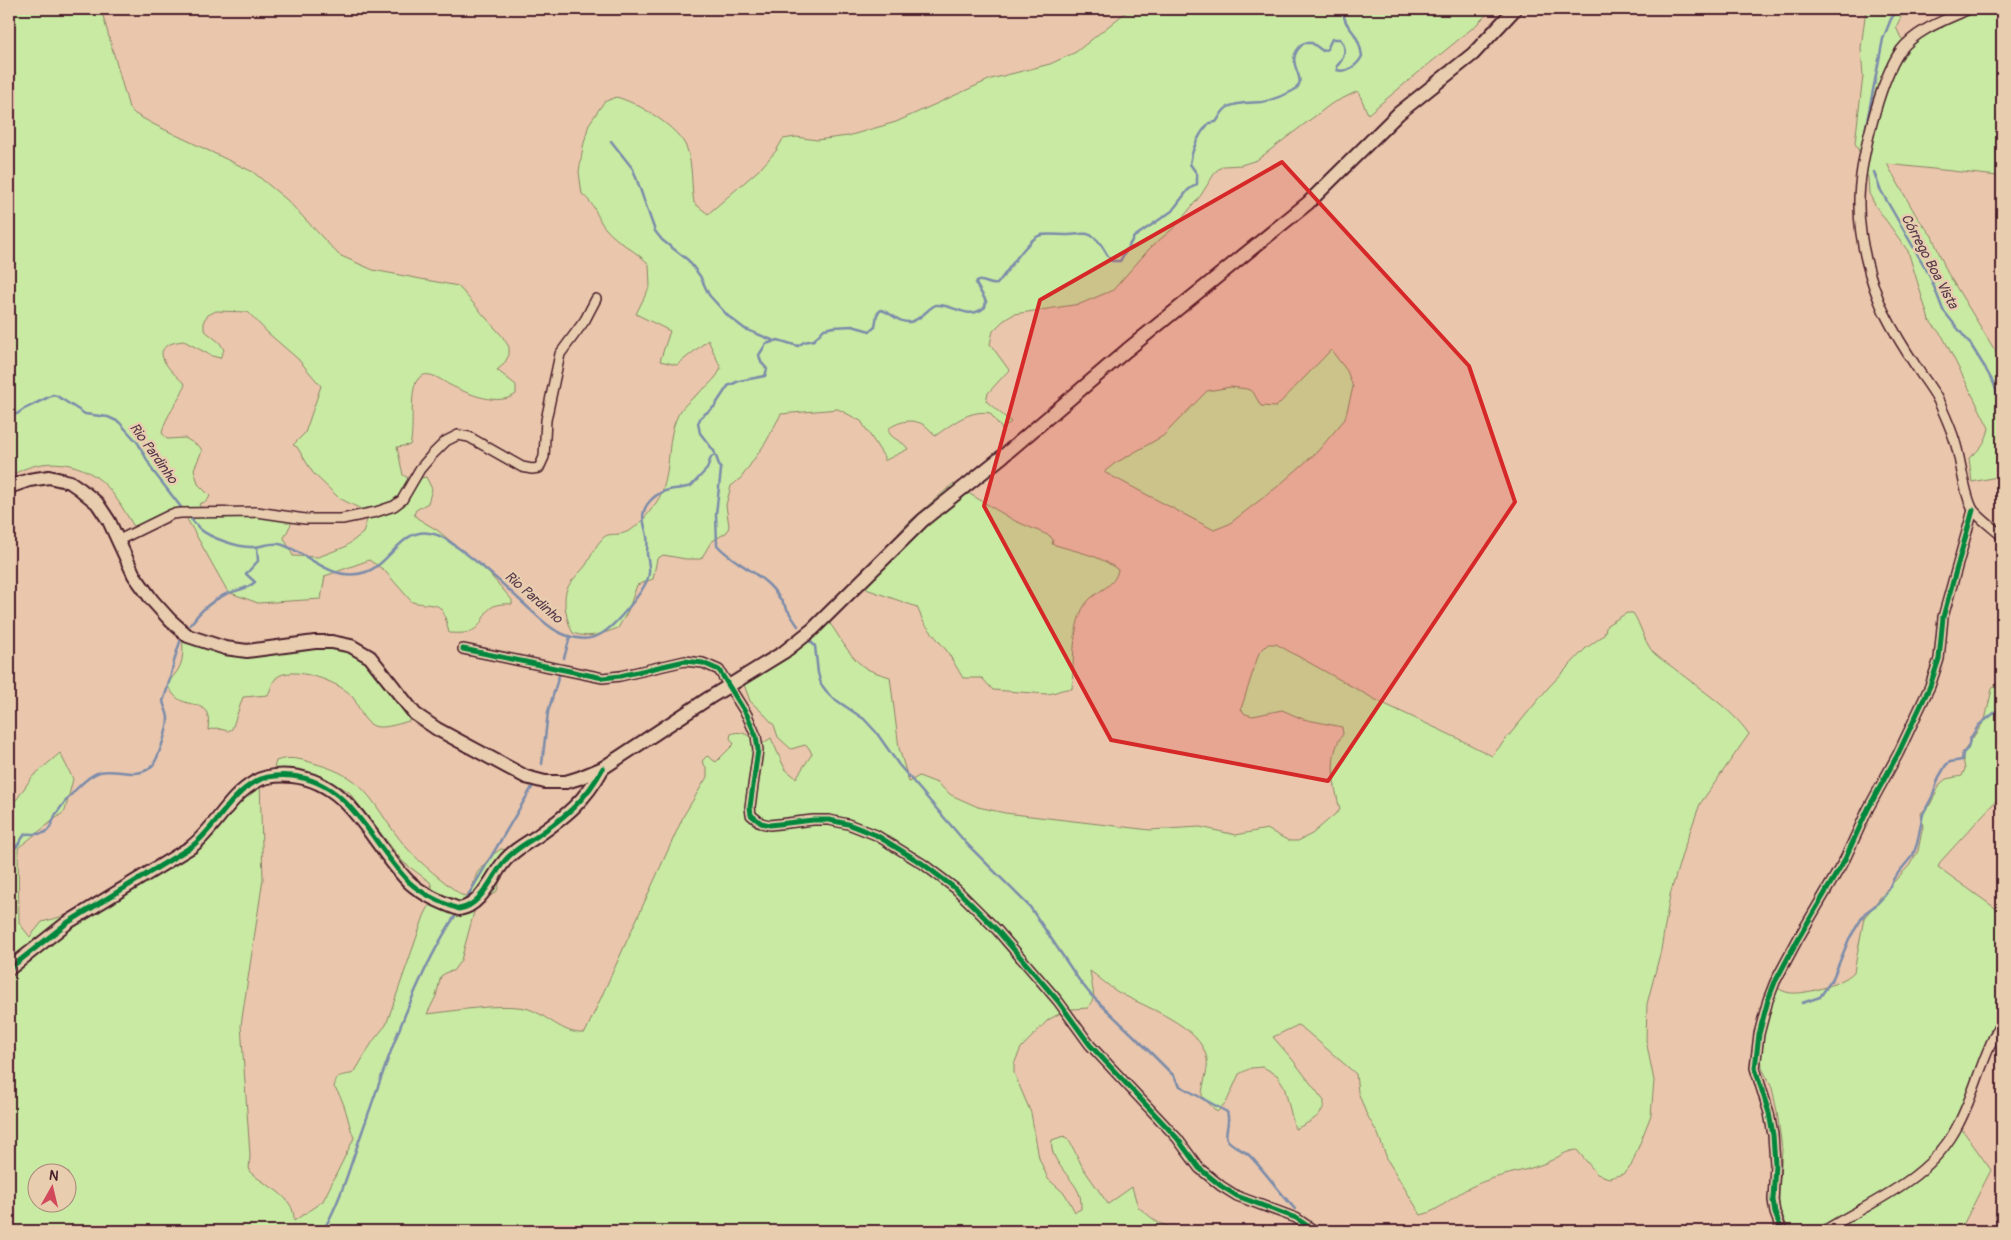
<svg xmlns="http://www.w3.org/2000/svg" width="2011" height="1240" viewBox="0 0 2011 1240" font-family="Pangolin,sans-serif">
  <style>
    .green { fill: #c8eaa2; stroke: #898466; fill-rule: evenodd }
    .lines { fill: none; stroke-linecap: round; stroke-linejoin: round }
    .stream { stroke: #7c8caa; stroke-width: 2.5 }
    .street-casing { stroke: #4a1f2b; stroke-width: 12 }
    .secondary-casing { stroke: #4a1f2b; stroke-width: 16 }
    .street { stroke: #e8cdaf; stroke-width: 9 }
    .secondary { stroke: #e8cdaf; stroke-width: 12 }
    .cycleway-casing { stroke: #e8cdaf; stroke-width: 8 }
    .cycleway { stroke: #00873e; stroke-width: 5 }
    .marked { fill: #d62828; fill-opacity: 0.2; stroke: #d62828; stroke-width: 4; stroke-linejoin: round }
    .labels { text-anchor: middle; stroke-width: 5; stroke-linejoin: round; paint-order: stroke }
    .water-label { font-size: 14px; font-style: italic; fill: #573a4b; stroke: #e8cdaf }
  </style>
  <rect width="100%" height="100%" fill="#eac6ac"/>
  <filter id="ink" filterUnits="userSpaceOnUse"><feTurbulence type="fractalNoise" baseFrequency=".02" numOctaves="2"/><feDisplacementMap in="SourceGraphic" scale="10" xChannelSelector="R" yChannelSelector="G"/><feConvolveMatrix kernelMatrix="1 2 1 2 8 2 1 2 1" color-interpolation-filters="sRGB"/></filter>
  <g filter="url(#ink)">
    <g class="green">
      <path d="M9,9h92l25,88 3,11 6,6 20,11 98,47 34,28 52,55 34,15 85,16 44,50 7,11v8l-5,9 -7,6 19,15v9c-17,13 -48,0 -66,-9 -6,-3 -13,-9 -20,-10 -4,-1 -8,0 -11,3 -11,9 -4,52 -9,67l-13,2 6,28 8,5 15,-3 6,12 -4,14 -12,7 -2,4 3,4 20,12 49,40 26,30v4c-35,-3 -22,21 -43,28 -6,2 -14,1 -20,1 -8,-35 -8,-25 -37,-31l-28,-32 -15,-10 -44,16 -4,23 -63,4 -30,-11 -46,-82 -44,23c-9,-14 -17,-29 -27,-42 -26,-32 -69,-36 -102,-14zM216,311l32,1 20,21 30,26 23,27 -16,47 -12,12 4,2 16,26 26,25 24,12 4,10 -4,13 -18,14 -27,10 -25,-1 -9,-18 7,-14 -6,-9 -14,-5 -11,-2 -34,10 -21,-2 -6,-12 8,-3 3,-5 -12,-12 -4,-15 8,-18 -2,-4 -15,-9 -18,1 -5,-6c3,-18 18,-31 23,-49 -16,-14 -42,-39 -1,-43l28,15 8,2 4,-8 -4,-7 -16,-13v-10l4,-5z"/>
      <path d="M1130,9h362l-17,17 -107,88 -10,-23 -27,13 -74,56 -16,5 -18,1 -7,5 -15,24 -25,31 -25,21 -38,43 -33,14 -66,10 -11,7 -10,10 -3,13 19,26 -21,23 -2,8 25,21 -9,7 -12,-16c-21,-4 -39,12 -55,23 -12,-18 -30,-19 -47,-7 2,11 15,11 20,20l-24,12v-4l-23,-36 -23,-12 -57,5 -15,28 -25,36 -10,8 -5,19 3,21 -2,6 -16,10 -10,17h-15l-23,-4 -6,4 -4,20 -16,6 -9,26 -10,17c-16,6 -29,11 -45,5 -6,-10 -11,-33 -6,-44 4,-9 13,-16 19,-24 5,-8 9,-19 16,-26 5,-6 11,-4 17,-5 17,-2 28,-19 37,-31 18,-26 8,-60 22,-88 10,-19 35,-27 43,-47l-13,-28 -31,25 -17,-4 10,-30 -34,-17 14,-28 -1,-22c-13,-13 -31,-21 -43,-35 -11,-13 -8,-22 -24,-35l-3,-22 4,-25 6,-23 15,-22 12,-5c21,5 64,31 71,52 6,17 4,36 7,54l14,11 53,-46 15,-17 7,-12 13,-2 21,3 31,-4 48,-14 95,-43 59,-15 26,-12z"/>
      <path d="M1866,9h39l-9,18 5,11 9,7 19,-15 47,-21h26v119l-6,13 2,35 -111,-12 30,53 15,19 15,36 55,90v114l-30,6 -3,-24c12,-9 17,-16 20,-30l-46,-91 -14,-17 -21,-69 -33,-46 -6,-12 -1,-16 -6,-11 1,-6 -8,-17 8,-67 -2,-28z"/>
      <polygon points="1331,350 1347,371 1353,387 1345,419 1317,452 1277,487 1229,524 1214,530 1104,472 1114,464 1163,436 1207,391 1231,387 1247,389 1253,392 1261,406 1276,407"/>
      <path d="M953,484l62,37 35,15 3,4 -1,4c21,7 49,11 66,26 -3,17 -21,20 -31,32 -16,19 -13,64 -15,87 -10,-1 -15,4 -25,5l-54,-4 -11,-12h-19l-16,-27 -23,-28 -7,-16 -48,-17 -16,-8 57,-61z"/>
      <path d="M1627,613h6c8,12 10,26 19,38 6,7 17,13 24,19 25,20 55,38 73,64l-49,70 -17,47 -13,44 -9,55 -14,54 -1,36 8,41 -3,34 -20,51 -8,8 -14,4 -12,-4 -20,-24c-12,1 -18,7 -29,12 -25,11 -52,12 -77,25 -18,8 -31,24 -50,28l-33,-54 -10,-27 -12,-21 -8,-21 -2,-18 -51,-44 -7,-5 -25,12 19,22 32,42c1,15 -18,23 -29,28l-11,-43 -7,-11 -14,-8 -12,1 -12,6 -12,27 -10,11 -15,-16c0,-12 7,-26 5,-37 -6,-34 -63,-52 -89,-67 -10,-6 -19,-15 -28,-21l4,26 -6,11 -16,1 -8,2 -16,9 -27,28 -7,16v9l17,40 8,45 9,21 17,15 10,18 6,-3c0,-5 0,-12 -2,-16 -7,-16 -31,-34 -27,-53l12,-4 5,4 14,28 25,36 24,-17 6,20 19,15 22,9h-1170v-425l8,-7 15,-22 28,-24 13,26 -8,32 -47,37 1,75 11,14 12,-15 29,-8 56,-34 27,-19 34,-17 72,-62 3,97 -22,146 9,130 -1,16c16,16 46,23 45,50l29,-20 31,-63c-7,-17 -8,-37 -20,-51 4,-15 7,-10 20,-14l19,-32 13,-16 38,-109 7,-14 2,-12 -3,-8 -27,-20 -55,-71 -24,-12 -19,-4 -29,1 -2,-8 2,-7c13,-5 24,-2 37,2 58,15 59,44 93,84 16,18 36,33 55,48l5,1 5,-6 6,-17 15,-18 9,-6 8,1 -12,41 -19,14 -4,7 -13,48 -8,11 -6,1 -6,4 -5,20 -9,18c29,-3 70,-11 98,-6 21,5 37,27 60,25l99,-218 23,-38v-8l-5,-8 5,-5 9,6 18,-18 -4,-6 1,-4c10,-5 23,3 28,12l12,-8 14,31 11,9 16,-24 -3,-6 -4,-3 -14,4 -13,-12 -4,-12 -10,-11 -14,-13 -9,-25 29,-18 53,-43c15,16 23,39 41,52 7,5 17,7 26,10l9,71 10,34 10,-6 18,7 14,12 27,12 27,6 145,17 50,-3 36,8 31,-6 22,12h9l14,-7 28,-24c-6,-25 -13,-54 3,-76l-1,-7 -39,-8 -21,-9 -29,6 -8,-2 -4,-5 18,-56 9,-9h8l100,56 79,37 37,19 56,-68 37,-39 19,-14 3,-10zM38,1172h30v30h-30z"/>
      <path d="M181,626l47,21h118l17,13 34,44 18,15c-10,3 -32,11 -41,7 -14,-6 -14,-21 -23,-31 -12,-13 -60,-31 -75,-17 -4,4 -5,11 -8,17l-25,2 -11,32 -4,2 -12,-3 -8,2c5,-32 -19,-21 -32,-33 -3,-2 -5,-7 -8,-10 1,-7 6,-11 10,-17 8,-13 4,-30 3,-44z"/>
      <path d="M2002,679v115l-61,67 -3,6 64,46v112l-41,103 30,42 -31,61h-171l-10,-24v-15l3,-43 -5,-38 -5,-23 -10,-20 -1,-15 5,-31 9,-36c3,2 7,5 11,6 15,5 57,-8 68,-20l10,-54 23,-29 22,-23 9,-15 5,-25 -2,-13 9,-8 10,-21 6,-5 16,-3 3,-7 -3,-15 23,-34 7,-31z"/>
    </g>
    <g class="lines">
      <g class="stream">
        <polyline points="1864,137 1883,39 1891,19 1898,9"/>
        <polyline points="611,141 633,169 655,231 662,240 688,260 700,276 709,295 728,316 745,329 772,340"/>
        <polyline points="1874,172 1880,189 1930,276 1943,310 1971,345 1984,366 1994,384 2002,410"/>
        <polyline points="9,410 13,414 17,414 24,409 53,395 57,396 85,414 108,417 119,422 138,443 153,471 184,511"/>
        <path d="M188,515c4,5 8,10 12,14 10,9 40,19 53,18 10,0 19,-6 30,-2 28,10 49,38 83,27 26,-9 37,-48 68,-38 9,2 16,8 23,13 24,17 45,36 66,56 11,10 22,22 35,29 13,6 30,10 43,2 13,-7 47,-46 48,-61 1,-6 -1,-12 -2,-19 0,-6 1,-12 0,-18 -3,-14 -8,-23 3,-35 14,-15 25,-10 41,-15l16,-17 4,-12 4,-2"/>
        <path d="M190,625c9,-13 21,-24 36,-31 11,-4 20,-4 29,-12l-9,-8 12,-13 -1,-14"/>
        <path d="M798,626c-10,-14 -18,-31 -30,-42 -16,-15 -37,-23 -51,-39l-1,-31 5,-44 -7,-19 -14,-18 -2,-10 3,-6 13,-10 14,-21 11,-5 26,-5 2,-7 -6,-7 -2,-7 7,-11 12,-4 20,6 6,-4 10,-2 10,-11 10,-2 18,-1 18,5 5,-4 2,-13 4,-4c10,2 17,13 29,12 11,-2 20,-16 26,-17 17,-2 32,17 49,2l1,-6 -10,-17 1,-3c7,-2 13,5 20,3 9,-10 31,-46 44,-49 6,-1 19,0 27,0 12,0 18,-5 28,4 7,6 10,16 16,22h8l14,-24 38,-26 16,-21 9,-6v-10l-7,-10c2,-15 9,-30 19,-41l7,-1c4,-5 6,-12 12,-15 9,-5 23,-4 34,-5 7,-1 26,-8 32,-12 18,-12 -15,-27 10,-47h8l11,8 4,-2 5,-10h8c8,9 4,20 -3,27v4c10,3 21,-5 25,-14 -1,-6 -3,-14 -6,-19 -4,-8 -11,-12 -12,-21l5,-6 18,-1"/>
        <path d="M808,639l7,7 3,27 3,11 9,12 34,23 12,13 23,33 67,78 64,64 49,73 12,15 42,40 40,40 7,11 47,26c4,10 -3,20 0,27 3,6 16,11 22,16 16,16 30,37 46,54"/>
        <polyline points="564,658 570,637"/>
        <polyline points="542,764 548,712 560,672"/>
        <path d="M9,852l8,-6 8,-12c7,-1 17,2 22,-3 5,-4 6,-12 9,-17 8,-12 29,-38 44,-42 17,-4 38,8 52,-6 6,-6 16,-38 16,-47 0,-7 -4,-12 -5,-18 9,-22 9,-41 19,-64"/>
        <polyline points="466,899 534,784"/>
        <polyline points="1802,1003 1820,997 1833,978 1849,939 1865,913 1876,905 1886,894 1894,878 1913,855 1917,844 1923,814 1932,797 1939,777 1946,765 1950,762 1962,760 1963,753 1968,748 1970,739 1979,725 2002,707"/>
        <path d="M323,1231c18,-31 27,-65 39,-99 25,-71 53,-156 95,-219"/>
      </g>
      <g class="street-casing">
        <g id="street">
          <path d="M1969,9c-23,11 -52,20 -68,41 -22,31 -43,118 -42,156 0,34 11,76 25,106 10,20 23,41 35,59 6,9 14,19 19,29 7,15 15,32 19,49 4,15 9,52 17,62 8,9 19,17 28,25"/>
          <polyline points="117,541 172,514 181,513 257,512 305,519 342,519 376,512 394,506 402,500 420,469 432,455 446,441 458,435 469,437 522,467 532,469 539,468 544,457 546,420 560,354 585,320 596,299"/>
          <polyline points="463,649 603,678 620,676 685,661 703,663 719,670 747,715 756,736 758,750 750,807 751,815 761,823 770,825 813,820 829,820 848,824 876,835 923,864 956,889 997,930 1058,1001 1090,1045 1177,1138 1199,1168 1221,1186 1237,1196 1296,1218 1315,1231"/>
          <polyline points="1782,1231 1775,1213 1773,1200 1775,1164 1773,1135 1769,1113 1755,1068 1759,1034 1768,1000 1775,982 1798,939 1845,859 1868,809 1898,754 1930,686 1939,659 1943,617 1973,510"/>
          <path d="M1824,1231c50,-31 108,-52 135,-108 17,-33 24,-70 43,-102"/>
        </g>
      </g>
      <g class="secondary-casing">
        <g id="secondary">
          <polyline points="9,487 29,480 49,477 70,482 80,489 97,503 109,521 134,575 152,600 170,620 188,636 225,648 247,651 315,642 332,642 351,646 370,657 415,714 437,729 526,777 545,782 566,782 579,778 603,768 709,698 784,652 813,629 923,520 1003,456 1127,350 1308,203 1399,113 1473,54 1515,9"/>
          <path d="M9,969l58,-46 124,-76c24,-18 37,-50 64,-65 10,-6 25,-7 37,-6 60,6 79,68 117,106 13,12 33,21 50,27 22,-3 32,-31 44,-46 8,-11 22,-19 33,-26 30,-21 49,-36 67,-69"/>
        </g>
      </g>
      <use href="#street" class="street"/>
      <use href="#secondary" class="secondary"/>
      <g class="cycleway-casing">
        <g id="cycleway">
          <polyline points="463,649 603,678 620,676 685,661 703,663 719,670 747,715 756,736 758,750 750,807 751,815 761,823 770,825 813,820 829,820 848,824 876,835 923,864 956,889 997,930 1058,1001 1090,1045 1177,1138 1199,1168 1221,1186 1237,1196 1296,1218 1315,1231"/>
          <path d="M9,969l58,-46 124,-76c24,-18 37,-50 64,-65 10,-6 25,-7 37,-6 60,6 79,68 117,106 13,12 33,21 50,27 22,-3 32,-31 44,-46 8,-11 22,-19 33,-26 30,-21 49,-36 67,-69"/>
          <polyline points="1782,1231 1775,1213 1773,1200 1775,1164 1773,1135 1769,1113 1755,1068 1759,1034 1768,1000 1775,982 1798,939 1845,859 1868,809 1898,754 1930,686 1939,659 1943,617 1973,510"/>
        </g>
      </g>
      <use href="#cycleway" class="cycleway"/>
    </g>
  </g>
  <path class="marked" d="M1282,162l187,204 46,136 -187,279 -217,-41 -127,-234 56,-206z"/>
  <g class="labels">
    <g class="water-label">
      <text transform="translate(1930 261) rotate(62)" y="5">Córrego Boa Vista</text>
      <text transform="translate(154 453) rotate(54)" y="5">Rio Pardinho</text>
      <text transform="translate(534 597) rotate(41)" y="5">Rio Pardinho</text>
    </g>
  </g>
  <rect width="2011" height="1240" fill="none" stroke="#e8cdaf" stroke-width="30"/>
  <rect x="15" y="15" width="1981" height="1210" fill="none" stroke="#4a1f2b" stroke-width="2" filter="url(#ink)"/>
  <g transform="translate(52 1188) rotate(8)"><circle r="24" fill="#e8cdaf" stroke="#a9877a"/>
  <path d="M0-4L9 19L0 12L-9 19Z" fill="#d1495b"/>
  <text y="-8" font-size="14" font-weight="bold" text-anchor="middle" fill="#4a1f2b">N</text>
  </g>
</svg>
